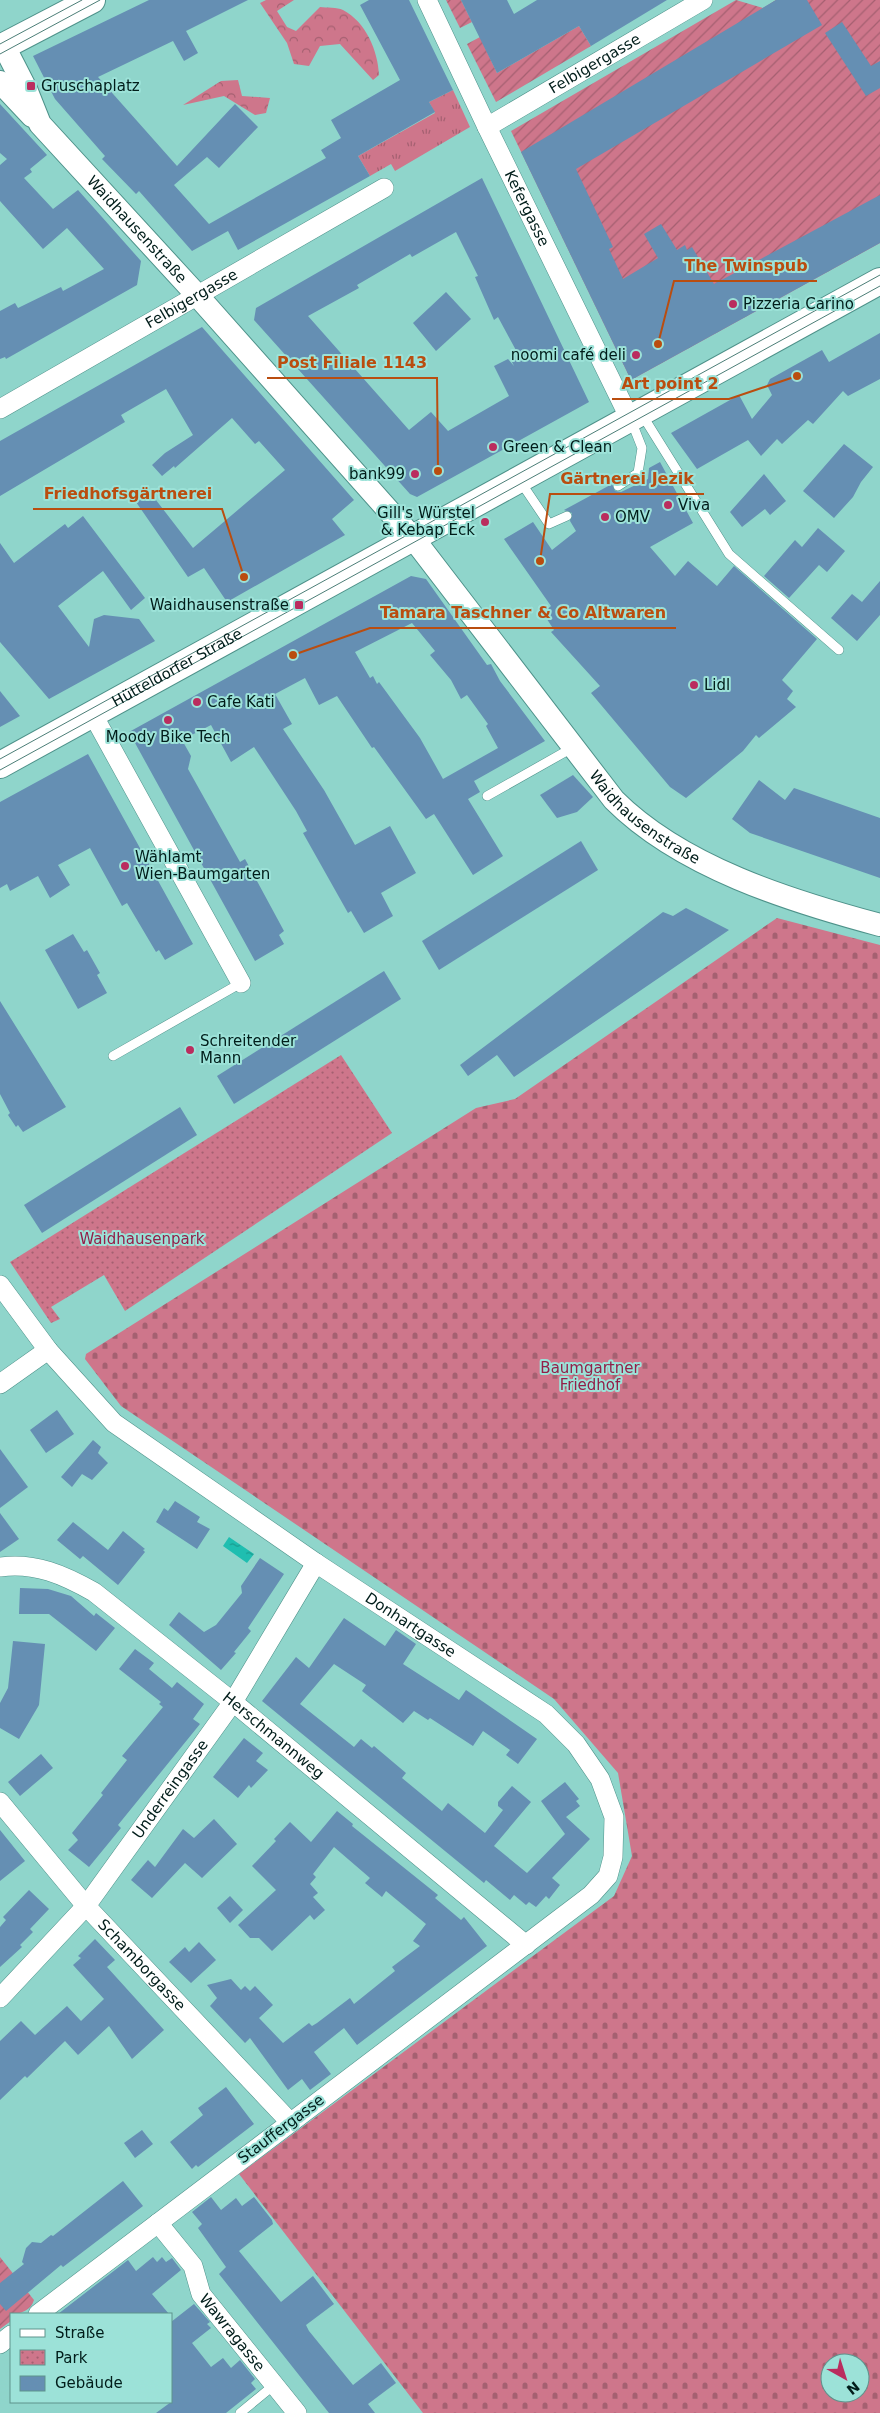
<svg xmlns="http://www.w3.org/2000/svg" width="880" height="2413" viewBox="0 0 880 2413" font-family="'DejaVu Sans',sans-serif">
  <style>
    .grass { fill: url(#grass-tufts) }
    .forest { fill: url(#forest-crowns) }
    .cemetery { fill: url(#cemetery-stones); fill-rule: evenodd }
    .park { fill: url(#park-dots) }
    .garden { fill: url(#garden-furrows) }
    .water { fill: url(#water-ripples) }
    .building { fill: #658fb3; fill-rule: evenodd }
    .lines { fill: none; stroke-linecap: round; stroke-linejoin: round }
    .service-casing { stroke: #4e928a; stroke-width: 10 }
    .minor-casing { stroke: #4e928a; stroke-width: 20 }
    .tertiary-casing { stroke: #4e928a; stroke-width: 24 }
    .secondary-casing { stroke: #4e928a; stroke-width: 28 }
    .service { stroke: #fff; stroke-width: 9 }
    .minor { stroke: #fff; stroke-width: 19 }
    .tertiary { stroke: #fff; stroke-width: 22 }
    .secondary { stroke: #fff; stroke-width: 26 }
    .tram { stroke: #4c7e77; stroke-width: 1 }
    .poi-dot { fill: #ba2d5e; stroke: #9ce2d8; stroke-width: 2 }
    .labels { text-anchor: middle; stroke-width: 4; stroke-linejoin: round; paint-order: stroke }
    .street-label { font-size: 15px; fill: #011d1a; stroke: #9ce2d8 }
    .poi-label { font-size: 15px; fill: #011d1a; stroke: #9ce2d8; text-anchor: start }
    .park-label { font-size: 15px; fill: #931f48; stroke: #9ce2d8 }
    .leader { fill: none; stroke: #ba4d0f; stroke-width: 2 }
    .callout-dot { fill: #ba4d0f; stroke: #9ce2d8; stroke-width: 2 }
    .callout-label { font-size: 16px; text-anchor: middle; font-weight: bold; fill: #ba4d0f; stroke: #9ce2d8; stroke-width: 4; stroke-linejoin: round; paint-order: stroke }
  </style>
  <defs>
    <pattern id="grass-tufts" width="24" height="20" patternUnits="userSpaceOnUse" patternTransform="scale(1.25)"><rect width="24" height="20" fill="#ce768b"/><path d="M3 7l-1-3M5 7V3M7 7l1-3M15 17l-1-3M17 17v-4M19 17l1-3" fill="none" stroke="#a56071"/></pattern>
    <pattern id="forest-crowns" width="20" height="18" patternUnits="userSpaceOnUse" patternTransform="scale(1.25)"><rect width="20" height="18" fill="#ce768b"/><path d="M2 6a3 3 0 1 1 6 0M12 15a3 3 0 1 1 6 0" fill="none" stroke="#a56071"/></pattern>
    <pattern id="cemetery-stones" width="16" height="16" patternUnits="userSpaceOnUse" patternTransform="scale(1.25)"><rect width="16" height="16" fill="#ce768b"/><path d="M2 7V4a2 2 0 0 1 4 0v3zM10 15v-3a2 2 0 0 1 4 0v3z" fill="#a56071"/></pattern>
    <pattern id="park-dots" width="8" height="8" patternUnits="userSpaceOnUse" patternTransform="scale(1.25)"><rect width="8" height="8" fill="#ce768b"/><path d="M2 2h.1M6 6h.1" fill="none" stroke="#a56071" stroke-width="1.8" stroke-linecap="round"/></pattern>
    <pattern id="garden-furrows" width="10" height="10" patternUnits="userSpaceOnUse" patternTransform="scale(1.25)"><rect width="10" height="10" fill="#ce768b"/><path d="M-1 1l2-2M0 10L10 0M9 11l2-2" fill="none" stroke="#a56071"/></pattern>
    <pattern id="water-ripples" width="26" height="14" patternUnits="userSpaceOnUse" patternTransform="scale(1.25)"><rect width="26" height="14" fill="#1fbeb0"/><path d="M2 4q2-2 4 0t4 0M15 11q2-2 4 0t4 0" fill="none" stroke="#199a8e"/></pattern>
  </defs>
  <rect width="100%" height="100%" fill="#8fd5cb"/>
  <polygon class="grass" points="453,90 470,127 395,171 391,164 370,176 358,156 435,113 429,102"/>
  <g class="forest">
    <path d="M266,0h28l-17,11 10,16 9,4 24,-24c7,1 17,0 23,3 23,12 35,41 36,65l-6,5 -33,-36 -20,2 -11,20 -15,-2 -7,-21 -27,-40z"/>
    <polygon points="238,80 242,96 270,98 266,113 255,115 224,96 183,105 221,81"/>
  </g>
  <path class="cemetery" d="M777,918l103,27v1468h-457l-184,-239 375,-278 18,-40 -14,-83 -64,-74 -433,-293 -36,-47 1,-5 390,-246 39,-9zM830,2363h30v30h-30z"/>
  <polygon class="park" points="341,1055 392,1133 125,1311 104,1275 51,1307 60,1319 51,1323 10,1262"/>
  <g class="garden">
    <polygon points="446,0 461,0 472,22 460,28"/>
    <polygon points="736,0 763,8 776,0 880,0 880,243 631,380 511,131"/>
    <polygon points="579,26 591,46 496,102 467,44 480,37 497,73"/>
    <path d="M0,2257l34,43c-3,10 -13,14 -23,14v7l-11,8z"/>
  </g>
  <polygon class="water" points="229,1537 254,1554 247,1563 223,1546"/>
  <g class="building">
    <polygon points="149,0 248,0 186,31 198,53 184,61 173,41 98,77 177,166 235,104 258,127 219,168 207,157 174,185 209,224 326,158 321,150 341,138 331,120 400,80 360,5 369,0 409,0 453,90 429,102 435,112 358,156 370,176 238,250 228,231 192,251 139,191 136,194 102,159 105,156 55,99 33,56"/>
    <polygon points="461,0 507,0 514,14 537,0 667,0 591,46 579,26 497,73"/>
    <polygon points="776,0 807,0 822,25 576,169 613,247 609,249 623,279 658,258 644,234 661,224 677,250 685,245 687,250 692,247 714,284 880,195 880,243 631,380 521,152"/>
    <polygon points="842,22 871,66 880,61 880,88 866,96 825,33"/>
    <polygon points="0,104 47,155 30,169 32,172 24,178 53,209 78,190 141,261 137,285 6,359 5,357 0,359 0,311 15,303 18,308 61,287 63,291 104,269 67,228 43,249 0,201 0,165 7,159 0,153"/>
    <path d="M482,178l107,224 -172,95 -7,-3 -156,-174 2,-12zM456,232l22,44 -3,1 19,43 4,-3 20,37 -8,4 4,8 -6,-7 -14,7 15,30 -61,35 -17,-19 -22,18 -101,-114 51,-28 -2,-3 53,-31 2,3z"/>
    <polygon points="446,292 471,319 436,351 413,323"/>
    <polygon points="202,327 354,500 332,519 345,535 227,602 204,568 188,577 136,502 149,491 193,548 285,470 259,441 255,444 232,418 175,468 174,466 162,476 152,465 165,453 193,435 166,389 121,415 125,422 0,496 0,441"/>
    <polygon points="880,333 880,379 848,396 843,391 813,424 808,420 782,444 777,439 761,456 748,440 697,469 671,433 739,395 752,419 772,395 767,385 770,379 822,350 829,362"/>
    <polygon points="844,444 873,467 861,482 853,497 834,518 803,491"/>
    <polygon points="660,462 693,523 650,547 675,576 688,561 717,586 734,566 817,639 782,680 793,691 787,699 796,707 759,738 756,735 743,751 686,798 670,787 591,693 600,686 551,632 554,630 543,613 551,606 504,539 533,522 552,550 576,531 570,521 572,513 564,510 612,484 615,491 621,492 648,479 649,468"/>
    <polygon points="764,474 786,501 770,515 765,509 742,527 730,512"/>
    <polygon points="83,516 145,598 131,610 103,571 58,606 89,647 94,619 104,615 139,619 155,641 49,699 0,642 0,543 14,563 65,524 68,528"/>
    <polygon points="818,528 845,551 827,572 819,565 789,598 764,576 795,540 802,547"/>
    <path d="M411,576l15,3 61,86 4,-1 9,17 45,60 -71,40 6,11 -12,7 35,57 -30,19 -39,-61 -8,5 -52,-72 -2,1 -35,-52 -18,9 -14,-27 -30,16 17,30 -9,5 41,61 31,55 35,-19 26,47 -35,20 12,23 -29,17 -13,-22 -3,2 -45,-80 4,-2 -11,-20 -42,-64 -23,15 -20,-37 -29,15 9,16 -3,13 52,93 5,-3 39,72 -5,4 5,9 -29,17 -126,-229zM412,623l23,28 -5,4 21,25 10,19 6,-4 21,29 -2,2 12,22 -55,31 -23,-41 -41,-56 -2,2 -4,-8 -3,2 -15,-26z"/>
    <polygon points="880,581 880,615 857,641 831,618 852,594 862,602"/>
    <polygon points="0,691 20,716 0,727"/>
    <polygon points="88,754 193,944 165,960 159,950 156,952 127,903 122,906 90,848 58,865 70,885 50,898 38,876 10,891 7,884 0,888 0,802"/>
    <polygon points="573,775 593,797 577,812 557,818 540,795"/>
    <polygon points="759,780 785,800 794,788 880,818 880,878 750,833 732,819"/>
    <polygon points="581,841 598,870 439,970 422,941"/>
    <polygon points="686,908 729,930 514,1077 497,1055 468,1076 460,1065 663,912 673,916"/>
    <polygon points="73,934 84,952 87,950 100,973 97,975 107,993 78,1009 45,950"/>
    <polygon points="384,971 401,999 234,1104 217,1076"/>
    <polygon points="0,1001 66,1107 23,1132 18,1125 16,1127 8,1115 10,1113 0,1094"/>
    <polygon points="180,1107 197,1135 42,1233 24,1205"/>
    <polygon points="57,1410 74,1434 46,1453 30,1430"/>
    <polygon points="93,1440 101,1447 98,1453 108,1463 92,1480 82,1474 72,1487 61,1477"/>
    <polygon points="0,1449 28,1487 0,1508"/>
    <polygon points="175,1501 200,1517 197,1522 210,1529 197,1549 156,1522 164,1508 168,1511"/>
    <polygon points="0,1513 19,1539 0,1552"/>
    <polygon points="73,1522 108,1550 123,1531 145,1549 143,1550 145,1552 118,1585 83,1556 80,1559 57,1540"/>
    <polygon points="260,1558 284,1574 248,1628 251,1631 234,1652 236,1653 221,1670 169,1625 179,1612 204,1632 216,1625 242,1593 241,1586"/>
    <polygon points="20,1588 48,1589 71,1596 94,1616 96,1613 115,1628 96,1651 49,1614 19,1614"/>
    <polygon points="344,1618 385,1646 396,1630 416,1644 403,1664 459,1700 466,1690 537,1739 518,1764 506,1755 510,1750 483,1731 473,1746 430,1718 428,1720 414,1711 403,1723 362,1691 366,1685 334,1664 300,1704 354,1747 361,1739 372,1748 374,1746 406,1773 402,1778 442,1811 448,1803 485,1833 503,1810 498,1806 498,1802 512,1786 531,1802 494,1846 527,1873 565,1834 541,1801 565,1782 579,1799 576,1801 580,1806 566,1817 590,1839 552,1878 560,1885 549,1899 546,1896 536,1907 529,1902 526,1905 514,1895 510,1900 486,1880 484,1883 262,1701 296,1657 309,1668"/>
    <polygon points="13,1641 45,1644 39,1705 19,1739 0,1728 0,1703 8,1688"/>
    <polygon points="135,1649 154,1663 149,1669 172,1688 177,1682 204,1704 193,1719 200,1724 118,1825 121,1828 89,1867 68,1850 78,1840 72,1833 103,1795 101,1793 127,1760 122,1756 163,1707 159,1704 161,1702 119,1669"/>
    <polygon points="244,1738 263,1753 256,1761 268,1770 251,1788 249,1785 238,1798 213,1777"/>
    <polygon points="41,1754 53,1768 20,1796 8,1782"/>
    <polygon points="337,1811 353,1824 352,1826 438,1895 435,1898 461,1920 464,1917 487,1946 357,2045 344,2028 314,2052 331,2074 310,2090 302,2079 288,2090 250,2038 245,2043 210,2006 217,1998 207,1985 231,1979 241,1990 245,1986 250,1991 255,1986 273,2005 259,2018 283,2043 309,2023 312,2026 317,2023 350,1998 354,2004 395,1971 392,1967 420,1946 413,1941 426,1924 386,1891 382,1897 365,1883 370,1878 334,1847 313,1874 316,1877 310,1884 318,1893 313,1897 325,1910 314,1920 310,1915 272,1951 259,1938 250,1938 238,1925 276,1890 252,1866 276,1841 274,1839 290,1822 311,1842"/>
    <polygon points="214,1819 237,1844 202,1878 185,1863 152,1898 131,1880 148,1860 155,1867 183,1829 194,1838"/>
    <polygon points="0,1830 25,1861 0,1881"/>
    <polygon points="29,1890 49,1909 30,1929 33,1932 20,1945 22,1947 0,1967 0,1927 6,1920 3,1917"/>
    <polygon points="230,1896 243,1910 230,1923 217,1908"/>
    <polygon points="95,1939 115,1960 107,1967 164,2030 132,2059 109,2026 78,2055 65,2041 27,2078 25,2076 0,2100 0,2041 21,2021 35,2035 67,2006 81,2021 104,1999 73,1965 81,1958 78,1956"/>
    <polygon points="199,1942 216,1960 191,1983 169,1962 185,1947 189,1952"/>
    <polygon points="226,2087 254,2124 198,2167 196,2165 192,2169 170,2142 203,2115 198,2108"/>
    <polygon points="142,2130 153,2144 135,2158 124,2143"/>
    <polygon points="123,2181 143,2206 63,2267 61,2265 6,2311 0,2304 0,2283 24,2264 22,2262 26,2248 32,2242 41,2243 51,2235 53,2236"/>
    <polygon points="211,2197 221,2210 236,2198 242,2206 254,2197 272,2220 273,2224 239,2251 281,2302 313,2276 334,2304 306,2325 309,2331 353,2385 381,2363 396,2383 368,2404 375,2413 329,2413 219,2274 226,2267 198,2228 202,2224 192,2212"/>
    <polygon points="153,2257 157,2262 162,2257 166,2262 172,2258 181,2270 152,2294 169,2314 58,2314 128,2260 136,2271"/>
    <polygon points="194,2304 210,2322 207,2324 211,2328 192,2343 211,2367 223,2358 231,2368 240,2360 255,2379 251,2383 256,2389 226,2413 156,2413 171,2402 171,2322"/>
  </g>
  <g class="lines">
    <g class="service-casing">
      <g id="service">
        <polyline points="641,413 729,554 839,650"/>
        <polyline points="520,481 549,524 567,516"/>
        <polyline points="618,486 638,473 642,448 631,420"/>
        <polyline points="487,796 572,748"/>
        <polyline points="113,1056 241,983"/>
        <polyline points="240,2413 274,2385"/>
      </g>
    </g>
    <g class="minor-casing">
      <g id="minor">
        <path id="s1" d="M427,0l60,127 142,290"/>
        <path id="s2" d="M487,127l216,-127"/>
        <path id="s3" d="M0,409l384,-221"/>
        <polyline points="92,713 241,983"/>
        <path id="s4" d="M0,1285l48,65 66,73 202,140 230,151 30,30 24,35 14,38 -1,40 -5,19 -17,19 -553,419"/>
        <polyline points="0,1384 48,1350"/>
        <path id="s5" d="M0,1567c35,-5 64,8 94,25l139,110 293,243"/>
        <path id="s6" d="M0,1802l86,104 204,216"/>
        <path id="s7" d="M0,1998l86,-92 147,-204 83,-139"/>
        <path id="s8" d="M158,2223l35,43 8,28 96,119"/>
        <polyline points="0,2344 11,2335"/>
      </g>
    </g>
    <g class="tertiary-casing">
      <g id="tertiary">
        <path id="s9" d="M4,46l22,43 14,35 156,170 217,244 201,262c67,67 176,101 266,125"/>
        <polyline points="0,82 32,116"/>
      </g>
    </g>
    <g class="secondary-casing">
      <g id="secondary">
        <polyline points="0,48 92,0"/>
        <path id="s10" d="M0,765l880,-484"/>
      </g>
    </g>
    <use href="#service" class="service"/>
    <use href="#minor" class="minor"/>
    <use href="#tertiary" class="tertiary"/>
    <use href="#secondary" class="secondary"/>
    <g class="tram">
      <polyline points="0,44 82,0"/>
      <polyline points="0,54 100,0"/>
      <polyline points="0,759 880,275"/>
      <polyline points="0,770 880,286"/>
    </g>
  </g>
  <g class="poi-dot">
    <rect x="26" y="81" width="10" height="10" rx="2.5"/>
    <circle cx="733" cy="304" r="5"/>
    <circle cx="636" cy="355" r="5"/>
    <circle cx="493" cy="447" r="5"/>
    <circle cx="415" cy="474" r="5"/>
    <circle cx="668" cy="505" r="5"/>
    <circle cx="605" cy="517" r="5"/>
    <circle cx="485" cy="522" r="5"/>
    <rect x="294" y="600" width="10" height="10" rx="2.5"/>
    <circle cx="694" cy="685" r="5"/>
    <circle cx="197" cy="702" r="5"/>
    <circle cx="168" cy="720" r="5"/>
    <circle cx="125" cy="866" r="5"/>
    <circle cx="190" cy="1050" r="5"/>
  </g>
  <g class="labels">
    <g class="street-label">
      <text dy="5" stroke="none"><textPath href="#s2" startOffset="125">Felbigergasse</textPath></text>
      <text dy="5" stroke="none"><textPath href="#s1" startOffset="231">Kefergasse</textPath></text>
      <text dy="5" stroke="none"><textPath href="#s9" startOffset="229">Waidhausenstraße</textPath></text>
      <text dy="5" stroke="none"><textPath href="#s3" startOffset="221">Felbigergasse</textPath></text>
      <text dy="5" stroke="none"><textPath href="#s10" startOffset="202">Hütteldorfer Straße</textPath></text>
      <text dy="5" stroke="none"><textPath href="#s9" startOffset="1008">Waidhausenstraße</textPath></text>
      <text dy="5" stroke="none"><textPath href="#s4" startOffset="538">Donhartgasse</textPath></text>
      <text dy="5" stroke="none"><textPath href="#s5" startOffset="329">Herschmannweg</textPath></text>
      <text dy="5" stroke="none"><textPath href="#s7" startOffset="270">Underreingasse</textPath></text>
      <text dy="5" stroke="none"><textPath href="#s6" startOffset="216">Schamborgasse</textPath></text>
      <text transform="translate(281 2129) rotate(-37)" y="5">Stauffergasse</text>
      <text dy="5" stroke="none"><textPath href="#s8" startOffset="134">Wawragasse</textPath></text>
    </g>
    <g class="poi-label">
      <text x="41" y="91">Gruschaplatz</text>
      <text x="743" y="309">Pizzeria Carino</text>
      <text x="626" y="360" text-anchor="end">noomi café deli</text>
      <text x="503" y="452">Green &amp; Clean</text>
      <text x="405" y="479" text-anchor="end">bank99</text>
      <text x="678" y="510">Viva</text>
      <text x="475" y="518" text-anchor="end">Gill's Würstel<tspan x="475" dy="17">&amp; Kebap Eck</tspan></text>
      <text x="615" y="522">OMV</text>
      <text x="289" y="610" text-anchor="end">Waidhausenstraße</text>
      <text x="704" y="690">Lidl</text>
      <text x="207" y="707">Cafe Kati</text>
      <text x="168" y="742" text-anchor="middle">Moody Bike Tech</text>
      <text x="135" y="862">Wählamt<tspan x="135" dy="17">Wien-Baumgarten</tspan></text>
      <text x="200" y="1046">Schreitender<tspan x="200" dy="17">Mann</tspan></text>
    </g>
    <g class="park-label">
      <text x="142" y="1244">Waidhausenpark</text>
      <text x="590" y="1373">Baumgartner<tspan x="590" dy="17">Friedhof</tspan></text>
    </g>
  </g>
  <path class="leader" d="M658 344L674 281H817M438 471L437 378H267M797 376L729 399H612M540 561L550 494H704M244 577L222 509H33M293 655L370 628H676"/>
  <g class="callout-dot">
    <circle cx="658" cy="344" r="5"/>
    <circle cx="438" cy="471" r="5"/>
    <circle cx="797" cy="376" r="5"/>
    <circle cx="540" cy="561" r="5"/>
    <circle cx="244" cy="577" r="5"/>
    <circle cx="293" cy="655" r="5"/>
  </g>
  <g class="callout-label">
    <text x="746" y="271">The Twinspub</text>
    <text x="352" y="368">Post Filiale 1143</text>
    <text x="670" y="389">Art point 2</text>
    <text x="627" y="484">Gärtnerei Jezik</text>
    <text x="128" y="499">Friedhofsgärtnerei</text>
    <text x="523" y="618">Tamara Taschner &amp; Co Altwaren</text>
  </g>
  <rect x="10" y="2313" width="162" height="90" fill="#9ce2d8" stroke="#5e938c"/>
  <rect x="20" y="2329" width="25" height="8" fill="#ffffff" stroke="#5e938c"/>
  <text x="55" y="2338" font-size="15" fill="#011d1a">Straße</text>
  <rect x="20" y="2350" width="25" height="15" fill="url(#park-dots)" stroke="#5e938c"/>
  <text x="55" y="2363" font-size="15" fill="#011d1a">Park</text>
  <rect x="20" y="2376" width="25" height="15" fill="#658fb3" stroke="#5e938c"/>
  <text x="55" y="2388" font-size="15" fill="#011d1a">Gebäude</text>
  <g transform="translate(845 2378) rotate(141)"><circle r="24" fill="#9ce2d8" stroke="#5e938c"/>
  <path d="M0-4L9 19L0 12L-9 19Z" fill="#ba2d5e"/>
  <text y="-8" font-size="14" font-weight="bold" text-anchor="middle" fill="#011d1a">N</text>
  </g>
</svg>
